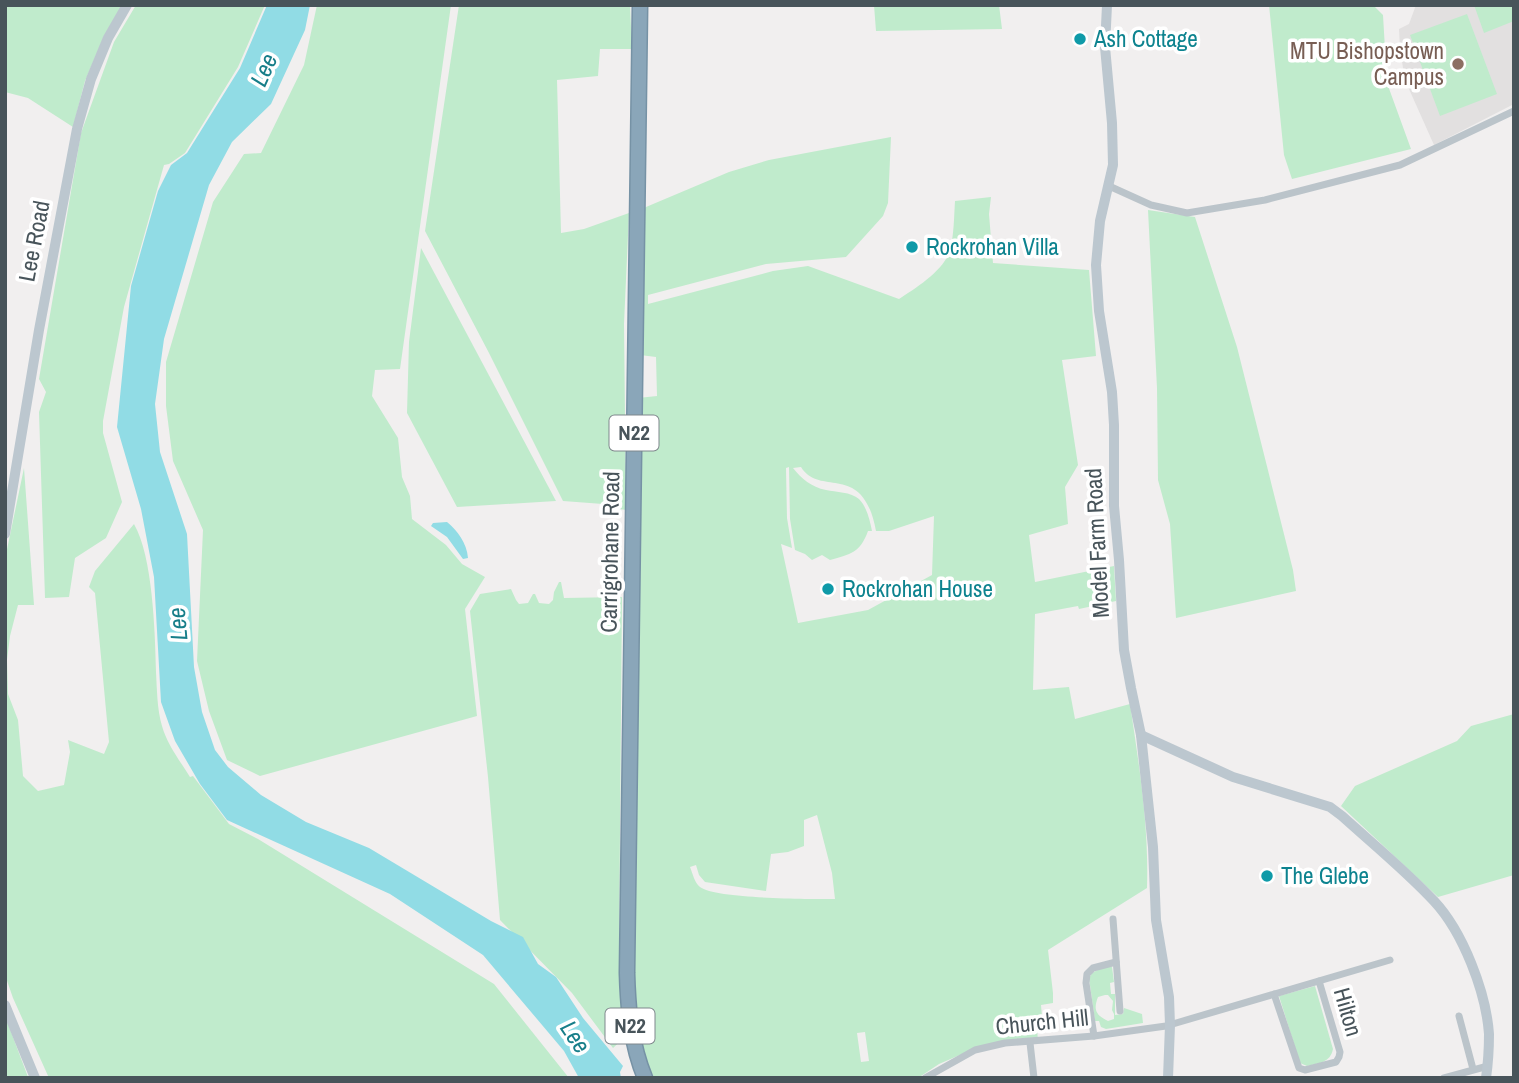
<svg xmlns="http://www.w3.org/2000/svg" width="1519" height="1083" viewBox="0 0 1519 1083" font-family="'Archivo Narrow',sans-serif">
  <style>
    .education { fill: #e2e0e0 }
    .green { fill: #c0ebcc; fill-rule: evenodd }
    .water { fill: #91dce5 }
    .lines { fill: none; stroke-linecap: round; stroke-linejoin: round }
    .highway-casing { stroke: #7692a5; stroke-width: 17 }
    .street { stroke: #bbc4ca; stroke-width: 7 }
    .secondary { stroke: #bcc7cf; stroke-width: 10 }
    .highway { stroke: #8aa6b9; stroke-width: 14 }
    .culture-dot { fill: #0f9aa8; stroke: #fff; stroke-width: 2.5 }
    .education-dot { fill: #8d6e63; stroke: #fff; stroke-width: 2.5 }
    .labels { text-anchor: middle; stroke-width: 7; stroke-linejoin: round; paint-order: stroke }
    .shield { fill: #fff; stroke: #7f878c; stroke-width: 2 }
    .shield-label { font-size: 21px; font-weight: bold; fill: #48545a }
    .culture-label { font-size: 23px; fill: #0d838f; stroke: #fff; text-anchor: start }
    .education-label { font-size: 23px; fill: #785e54; stroke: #fff; text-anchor: end }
    .street-label { font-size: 23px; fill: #48545a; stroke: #fff }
    .water-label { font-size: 24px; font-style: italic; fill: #177e89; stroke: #fff }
  </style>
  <rect width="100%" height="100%" fill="#f1efef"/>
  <polygon class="education" points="1416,5 1514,5 1514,104 1434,145 1405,80 1400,49 1399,29 1409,24"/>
  <g class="green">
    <polygon points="5,5 122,5 104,36 85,81 73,127 28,98 5,92"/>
    <polygon points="136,5 265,5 238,67 185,153 169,164 164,165 124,307 103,421 103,433 122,502 106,538 75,558 69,597 45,598 39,412 46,392 39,379 81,133 114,42"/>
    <polygon points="317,5 451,5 400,369 375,370 372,396 398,438 402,477 410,496 412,519 446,545 462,564 485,577 465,609 477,716 260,776 227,760 209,711 197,661 203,530 173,461 166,406 166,362 213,202 244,154 261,153 304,65"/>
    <polygon points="459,5 630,5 632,49 600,49 598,76 557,80 561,233 584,229 629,213 624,324 626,510 613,508 603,504 563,501 489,353 425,231"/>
    <polygon points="874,5 999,5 1002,29 876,31"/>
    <polygon points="1269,5 1373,5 1383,15 1387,83 1411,149 1292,179 1284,155"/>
    <polygon points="1474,5 1514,5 1514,21 1484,33"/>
    <polygon points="1467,14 1497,94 1440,116 1410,35"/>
    <path d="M891,137l-3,66 -5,13 -37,41 -80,7 -118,31v9l125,-33 35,-5 91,33c17,-11 44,-28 51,-48 4,-16 4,-34 5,-50l36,-4 -2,17 4,49 96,7 7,86 -34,4 16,105 -13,22 3,37 -39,11 6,47 79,-16 2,35 -37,8 -1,-3 -43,8 -2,76 36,-3 6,32 55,-15c9,61 19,121 17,184l-99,62 5,43v10l-12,2 2,23 -6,2 1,10 -8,1 -8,-3 -46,10 -37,16 -21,14h-266l-14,-43 -7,-55 7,-582 19,-2 -1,-39 -16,-2v-143l6,-5 83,-35 40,-12zM789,467l1,52 5,31 10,4 7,6 10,-5 8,5c21,-6 30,-7 38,-29h4c-2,-10 -5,-24 -13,-32 -8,-7 -23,-7 -33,-9 -15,-3 -24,-11 -33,-22l8,-1c19,31 62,-7 75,64h13l45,-15 -2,59 -64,35 -70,13 -17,-79 11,4 -5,-30 -1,-50zM817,815l15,58 3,26c-24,0 -120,0 -135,-12 -6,-5 -7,-13 -10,-20l6,-2 3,10 6,7 61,9 5,-37 17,-2 16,-6v-26zM865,1032l4,29 -8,1 -4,-29z"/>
    <polygon points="1148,210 1195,217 1237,347 1293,570 1296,591 1176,618 1170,524 1158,480 1157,388"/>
    <polygon points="421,248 556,501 457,507 407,413 409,342"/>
    <path d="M24,468l10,137h-16l-8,31 -3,24 1,34 10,26 5,56 15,15 26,-6 6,-33 -2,-12 36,14 5,-12 -14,-149 -6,-6 6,-16 39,-47c19,33 21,109 22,148 1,17 1,37 6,54 5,18 18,35 28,51l3,-1 36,48 29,15 236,145 75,94h-520l-36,-80 -8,-23v-416z"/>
    <polygon points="559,582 561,582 564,598 622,597 619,951 625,1037 613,1048 572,993 500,920 488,777 470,611 480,594 511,589 516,600 519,604 528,603 533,594 535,594 539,603 549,604 553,600 554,592"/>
    <polygon points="1514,714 1514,875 1438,897 1341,806 1355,786 1457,741 1471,726"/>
    <path d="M1107,965l5,2 2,15 -4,1 1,11h4v21l8,-1 1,-6 18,6 1,9 -37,6 -5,-2 -2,-6h-4l-6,-43 3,-5zM1105,995h3l5,6 -1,9 2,4v5l-6,2c-12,-6 -15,-11 -10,-24z"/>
    <path d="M1315,986l18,63c-3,14 -14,14 -26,17l-7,-3 -21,-67z"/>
    <polygon points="5,1016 28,1077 27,1078 5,1078"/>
  </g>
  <g class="water">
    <polygon points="267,5 310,5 305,30 271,104 232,142 209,185 164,339 155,404 160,452 187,534 194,667 202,712 215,750 228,767 261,795 306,822 369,848 491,921 523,937 538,964 556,977 583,1018 623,1066 620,1072 621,1078 579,1078 564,1051 483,955 390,894 227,820 200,784 175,741 161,702 154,577 141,509 117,427 131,286 158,191 171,165 187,153 240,68"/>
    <path d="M447,522c10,8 20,21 21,36l-5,1 -16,-22 -16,-11 2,-3z"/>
  </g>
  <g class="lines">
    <g class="highway-casing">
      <path id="highway" d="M640,5l-13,968c1,36 4,71 18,105"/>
    </g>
    <g class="street">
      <polyline points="1109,186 1151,205 1187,213 1265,200 1400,165 1514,111"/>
      <polyline points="1113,919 1120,1011"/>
      <polyline points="1274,994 1299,1068 1305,1070 1336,1062 1339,1057 1340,1052 1319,981"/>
      <polyline points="1459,1016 1473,1069"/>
      <polyline points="1094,1036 1086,983 1087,974 1093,968 1116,962"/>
      <polyline points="1030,1043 1034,1078"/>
      <polyline points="925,1078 975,1050 1005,1043 1094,1036 1166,1026 1390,960"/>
      <polyline points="1444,1078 1488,1066"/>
    </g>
    <g class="secondary">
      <polyline points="1107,5 1105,47 1112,123 1113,165 1100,221 1096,265 1099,311 1112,392 1114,425 1114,506 1119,560 1124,650 1131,688 1141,735 1153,847 1156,920 1169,997 1170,1025 1168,1078"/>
      <polyline points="5,534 39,330 77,129 91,79 108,38 127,5"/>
      <path d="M1141,735l92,42 97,30 12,9c31,28 64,55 92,85 29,31 52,91 55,133 0,15 -1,30 -3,44"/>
      <polyline points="5,1005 35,1078"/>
    </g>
    <use href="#highway" class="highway"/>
  </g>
  <g class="culture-dot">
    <circle cx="1080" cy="39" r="7"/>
    <circle cx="912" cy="247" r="7"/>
    <circle cx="828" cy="589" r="7"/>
    <circle cx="1267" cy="876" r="7"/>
  </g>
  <circle class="education-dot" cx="1458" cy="64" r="7"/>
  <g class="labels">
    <g class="shield">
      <rect x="609.5" y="415.5" width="49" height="35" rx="5"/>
      <rect x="605.5" y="1008.5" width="49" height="35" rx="5"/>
    </g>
    <g class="shield-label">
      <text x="634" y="440">N22</text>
      <text x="630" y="1033">N22</text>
    </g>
    <g class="culture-label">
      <text x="1094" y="47">Ash Cottage</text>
      <text x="926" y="255">Rockrohan Villa</text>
      <text x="842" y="597">Rockrohan House</text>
      <text x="1281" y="884">The Glebe</text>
    </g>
    <g class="education-label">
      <text x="1444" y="59">MTU Bishopstown<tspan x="1444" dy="26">Campus</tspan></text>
    </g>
    <g class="street-label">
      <text transform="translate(34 241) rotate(-79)" y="8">Lee Road</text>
      <text transform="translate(1097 543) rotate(-93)" y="8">Model Farm Road</text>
      <text transform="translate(610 552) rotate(-89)" y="8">Carrigrohane Road</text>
      <text transform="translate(1348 1012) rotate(74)" y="8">Hilton</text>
      <text transform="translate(1042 1022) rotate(-6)" y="8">Church Hill</text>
    </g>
    <g class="water-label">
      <text transform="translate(264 70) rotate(-66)" y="8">Lee</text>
      <text transform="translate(178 624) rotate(-95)" y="8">Lee</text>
      <text transform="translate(575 1037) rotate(56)" y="8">Lee</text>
    </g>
  </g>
  <rect width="1519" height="1083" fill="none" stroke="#48545a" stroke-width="14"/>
</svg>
